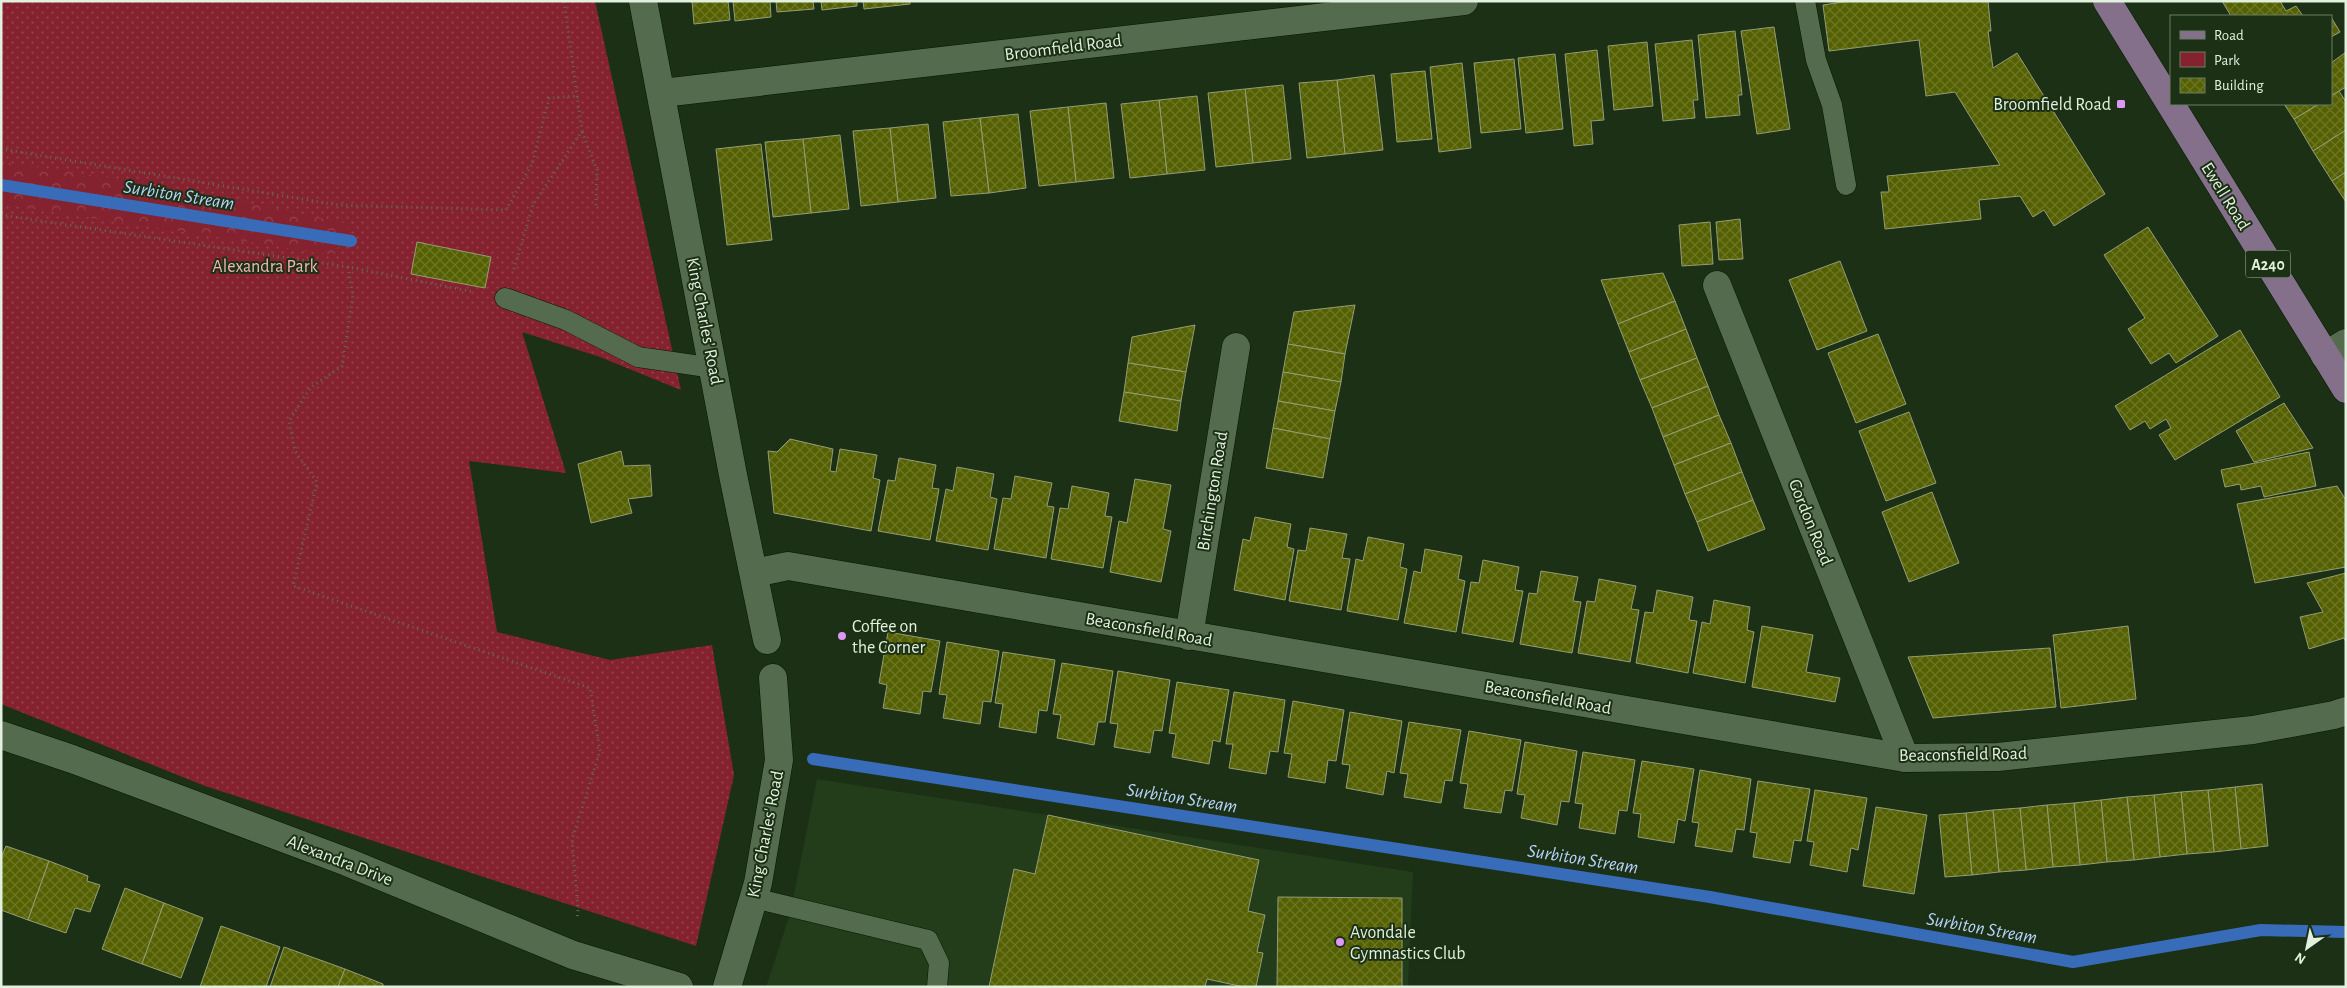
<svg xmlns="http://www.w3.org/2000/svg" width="2347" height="988" viewBox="0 0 2347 988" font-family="'Alegreya Sans',sans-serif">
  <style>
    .built { fill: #233c1a }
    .green { fill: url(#green-dots) }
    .forest { fill: url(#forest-crowns) }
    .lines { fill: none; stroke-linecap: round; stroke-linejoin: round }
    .stream { stroke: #386cb9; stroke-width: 12 }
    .building { fill: url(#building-cross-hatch); stroke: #949d76 }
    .service-casing { stroke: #041800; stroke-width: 21 }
    .minor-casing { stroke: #041800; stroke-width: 29 }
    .tertiary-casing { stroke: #041800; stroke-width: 29 }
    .primary-casing { stroke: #041800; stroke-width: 29 }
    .path { stroke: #5b6e55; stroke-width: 3; stroke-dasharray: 1 4; stroke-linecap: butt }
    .service { stroke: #546c4d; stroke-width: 20 }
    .minor { stroke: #546c4d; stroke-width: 28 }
    .tertiary { stroke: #546c4d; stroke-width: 28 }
    .primary { stroke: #84708a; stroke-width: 28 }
    .poi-dot { fill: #de98f3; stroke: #1b3014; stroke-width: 2 }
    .labels { text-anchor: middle; stroke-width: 4; stroke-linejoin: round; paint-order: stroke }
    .shield { fill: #1b3014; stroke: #a6b6a1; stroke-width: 1 }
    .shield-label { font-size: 16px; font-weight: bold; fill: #e2f0de }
    .street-label { font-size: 18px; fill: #e2f0de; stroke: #1b3014 }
    .poi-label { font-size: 18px; fill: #e2f0de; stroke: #1b3014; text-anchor: start }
    .park-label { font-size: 18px; fill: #efb7b7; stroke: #1b3014 }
    .water-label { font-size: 19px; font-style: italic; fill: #b7d3fd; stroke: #1b3014 }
  </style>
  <defs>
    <pattern id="green-dots" width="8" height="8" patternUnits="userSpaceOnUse" patternTransform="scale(1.25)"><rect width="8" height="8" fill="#85222f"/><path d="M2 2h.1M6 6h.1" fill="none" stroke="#96424d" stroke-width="1.8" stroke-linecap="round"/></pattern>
    <pattern id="forest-crowns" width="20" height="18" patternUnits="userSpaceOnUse" patternTransform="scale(1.25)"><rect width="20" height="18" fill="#85222f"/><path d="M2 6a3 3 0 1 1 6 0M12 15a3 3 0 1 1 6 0" fill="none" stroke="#96424d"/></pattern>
    <pattern id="building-cross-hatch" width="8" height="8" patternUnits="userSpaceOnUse" patternTransform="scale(1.25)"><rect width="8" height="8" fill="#546001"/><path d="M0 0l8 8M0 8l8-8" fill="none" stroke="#6c7726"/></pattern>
  </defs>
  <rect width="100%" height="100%" fill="#1b3014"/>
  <polygon class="built" points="817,779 1413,872 1408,987 766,987 790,914"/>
  <polygon class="green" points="1,1 595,1 681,390 600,357 522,332 566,473 469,461 497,632 610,660 712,645 734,775 696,946 205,786 1,704"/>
  <polygon class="forest" points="1,162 155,184 350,224 334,255 1,204"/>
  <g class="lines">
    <g class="stream">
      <polyline points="1,185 351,241"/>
      <polyline points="813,759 1710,897 2073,962 2261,930 2346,932"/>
    </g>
  </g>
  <g class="building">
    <polygon points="692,1 728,1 730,20 694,24"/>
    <polygon points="733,1 770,1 771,17 735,21"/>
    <polygon points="776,1 813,1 814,9 777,12"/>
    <polygon points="821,1 857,1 857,6 822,10"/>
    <polygon points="863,1 910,1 910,4 864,9"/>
    <polygon points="1849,1 1988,1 1991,31 1988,31 1993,68 2017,53 2105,194 2054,226 2044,210 2033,217 2020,196 1979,200 1981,219 1885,229 1881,192 1889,192 1887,176 2000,165 1955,92 1926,96 1919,40 1829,51 1823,5"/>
    <polygon points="2222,1 2280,1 2286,11 2296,6 2303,16 2231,16"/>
    <polygon points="2331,17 2340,32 2331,37"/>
    <polygon points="1774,27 1790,129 1757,134 1741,31"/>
    <polygon points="1735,31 1742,95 1738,95 1740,115 1706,118 1698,35"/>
    <polygon points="1692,40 1698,100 1693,100 1695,118 1663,121 1655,44"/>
    <polygon points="1647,42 1653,106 1614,110 1608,46"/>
    <polygon points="1597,50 1604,120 1591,121 1593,144 1574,146 1565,54"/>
    <polygon points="2346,52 2346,87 2331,96 2331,63"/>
    <polygon points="1555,54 1563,129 1526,133 1518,58"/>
    <polygon points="1514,59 1521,129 1481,133 1474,63"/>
    <polygon points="1462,63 1471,148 1439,152 1430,67"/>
    <polygon points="1425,71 1432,139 1397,142 1391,74"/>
    <polygon points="1374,75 1383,150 1345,154 1337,80"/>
    <polygon points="1337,80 1345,154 1307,158 1299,83"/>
    <polygon points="1283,85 1291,159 1253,163 1245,89"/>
    <polygon points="1245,89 1253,163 1216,167 1208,93"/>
    <polygon points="2339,91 2346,102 2346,130 2313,151 2294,119 2319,104 2331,104 2331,96"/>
    <polygon points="1197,96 1205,170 1167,174 1159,100"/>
    <polygon points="1159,100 1167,174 1130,178 1121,104"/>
    <polygon points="1106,103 1114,178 1076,182 1068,107"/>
    <polygon points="2284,104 2319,104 2294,119"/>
    <polygon points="1068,107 1076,182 1039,186 1030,111"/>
    <polygon points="1018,114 1026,188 989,193 980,118"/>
    <polygon points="980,118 989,193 951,196 943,122"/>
    <polygon points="928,124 936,198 898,202 890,128"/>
    <polygon points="890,128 898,202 861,206 853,131"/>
    <polygon points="2346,130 2346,172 2332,181 2313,151"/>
    <polygon points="840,135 849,209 811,213 803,139"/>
    <polygon points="803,139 811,213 773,217 765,142"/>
    <polygon points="761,144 772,240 727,245 716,149"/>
    <polygon points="2346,172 2346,202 2332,181"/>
    <polygon points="1740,219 1743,259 1719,260 1716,222"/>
    <polygon points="1710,222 1713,264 1682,266 1679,225"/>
    <polygon points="2148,227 2218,336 2176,363 2169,353 2151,364 2128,329 2145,318 2104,255"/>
    <polygon points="417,242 491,257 485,288 411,274"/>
    <polygon points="1840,261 1867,331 1817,350 1789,280"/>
    <polygon points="1663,273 1675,301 1618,324 1601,280"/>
    <polygon points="1675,301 1686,329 1629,352 1618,324"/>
    <polygon points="1355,305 1345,354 1288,344 1294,312"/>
    <polygon points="1195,325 1186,372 1128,363 1132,337"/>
    <polygon points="1686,329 1697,358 1640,380 1629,352"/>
    <polygon points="2240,330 2280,397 2175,460 2159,435 2171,428 2166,419 2150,429 2145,421 2130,430 2115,406"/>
    <polygon points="1878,334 1906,404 1856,423 1828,353"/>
    <polygon points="1288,344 1345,354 1341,382 1283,372"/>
    <polygon points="1697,358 1708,386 1652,408 1640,380"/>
    <polygon points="1128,363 1186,372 1181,401 1124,392"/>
    <polygon points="1283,372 1341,382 1335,411 1278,401"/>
    <polygon points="1708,386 1719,415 1663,437 1652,408"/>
    <polygon points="1124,392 1181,401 1177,431 1119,421"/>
    <polygon points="1278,401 1335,411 1330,439 1273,428"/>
    <polygon points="2284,403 2313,448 2254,462 2236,431"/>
    <polygon points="1909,412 1936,483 1886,501 1859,431"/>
    <polygon points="1719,415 1731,443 1674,465 1663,437"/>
    <polygon points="1273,428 1330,439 1323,478 1266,468"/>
    <polygon points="790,439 833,449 830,471 836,472 840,449 877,455 873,478 880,480 871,531 774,513 768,451 777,452"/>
    <polygon points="1731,443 1742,472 1685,494 1674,465"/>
    <polygon points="621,451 624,466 650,465 652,496 628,499 632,513 591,523 578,464"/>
    <polygon points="2309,452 2316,486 2264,497 2261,486 2241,490 2240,484 2225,487 2221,470"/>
    <polygon points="899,458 936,465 932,488 939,489 930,540 878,531 888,480 895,481"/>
    <polygon points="957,467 994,474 990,497 997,499 988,550 936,541 946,489 953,491"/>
    <polygon points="1742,472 1753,500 1697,522 1685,494"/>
    <polygon points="1015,476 1052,483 1047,506 1054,507 1046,558 994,549 1003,498 1011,499"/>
    <polygon points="1135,479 1171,485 1163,529 1171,531 1161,582 1110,572 1119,521 1127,523"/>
    <polygon points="1072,486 1109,493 1105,516 1112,517 1103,568 1051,559 1060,508 1068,509"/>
    <polygon points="2337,486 2346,500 2346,567 2255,583 2237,504"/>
    <polygon points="1932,492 1959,563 1909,582 1882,512"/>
    <polygon points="1753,500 1765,529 1708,551 1697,522"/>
    <polygon points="1255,517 1291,524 1287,547 1294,549 1285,600 1234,590 1243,539 1250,541"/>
    <polygon points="1310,528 1347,534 1342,558 1350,559 1341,610 1289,601 1298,550 1306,551"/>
    <polygon points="1368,537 1404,544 1400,567 1407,569 1398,620 1347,611 1356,559 1363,561"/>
    <polygon points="1425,549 1462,556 1458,579 1465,581 1456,632 1404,623 1414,571 1421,573"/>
    <polygon points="1483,560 1519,567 1515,590 1523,591 1513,642 1462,633 1471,582 1479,583"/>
    <polygon points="1541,571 1578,577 1573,601 1581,602 1572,653 1520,644 1529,593 1537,594"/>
    <polygon points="2346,573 2346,642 2344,638 2309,649 2300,617 2323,612 2307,583"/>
    <polygon points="1599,579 1636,586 1631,609 1639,610 1630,662 1578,653 1587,601 1595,602"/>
    <polygon points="1657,590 1693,597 1689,620 1697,621 1688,673 1636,663 1645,612 1653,613"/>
    <polygon points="1714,600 1750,607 1747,630 1754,632 1745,683 1693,673 1702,622 1710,624"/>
    <polygon points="1762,626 1813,635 1806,672 1840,678 1835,702 1752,687"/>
    <polygon points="2128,626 2136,699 2061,708 2053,635"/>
    <polygon points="888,632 940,641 931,692 923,691 920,714 883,708 887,685 879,683"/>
    <polygon points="947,642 999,651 991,702 983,701 980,724 943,718 947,695 939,694"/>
    <polygon points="2050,648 2056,707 1933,718 1908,657"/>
    <polygon points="1003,652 1055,660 1047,711 1039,710 1036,733 999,727 1003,704 995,703"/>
    <polygon points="1062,663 1113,671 1105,722 1098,722 1094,745 1057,738 1061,715 1053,714"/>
    <polygon points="1118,671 1170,680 1162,731 1154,730 1150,753 1114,747 1118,724 1110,723"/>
    <polygon points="1177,682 1229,690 1220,742 1213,740 1209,764 1172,757 1176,734 1169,733"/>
    <polygon points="1234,692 1285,700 1278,752 1270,751 1266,774 1229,768 1233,744 1226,744"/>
    <polygon points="1293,701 1344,710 1336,761 1328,760 1325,783 1288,777 1292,754 1284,753"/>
    <polygon points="1350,712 1402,721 1394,773 1387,771 1383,795 1346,788 1350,765 1342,764"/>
    <polygon points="1409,722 1461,730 1452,781 1445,780 1441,803 1404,797 1408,774 1400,773"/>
    <polygon points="1469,731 1521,740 1512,791 1505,790 1501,813 1464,808 1468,784 1460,783"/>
    <polygon points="1525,742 1577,751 1569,802 1561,801 1557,825 1521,818 1525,795 1517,794"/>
    <polygon points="1583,752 1635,760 1627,811 1619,810 1615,834 1579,828 1583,804 1575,803"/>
    <polygon points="1642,761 1694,769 1685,821 1678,819 1674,843 1638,837 1641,814 1633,813"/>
    <polygon points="1700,770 1751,779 1744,830 1736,829 1732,852 1695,846 1699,823 1692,822"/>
    <polygon points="1758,781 1810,789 1801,841 1794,840 1790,863 1753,857 1757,833 1750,832"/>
    <polygon points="2262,784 2268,846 2241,849 2235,787"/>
    <polygon points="2235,787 2241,849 2214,852 2208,790"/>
    <polygon points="1815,790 1867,798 1858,850 1851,848 1847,872 1810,865 1814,842 1807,841"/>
    <polygon points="2208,790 2214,852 2187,854 2181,792"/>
    <polygon points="2181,792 2187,854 2160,857 2154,795"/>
    <polygon points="2154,795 2160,857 2134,860 2127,797"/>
    <polygon points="2127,797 2134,860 2107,862 2101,800"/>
    <polygon points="2101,800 2107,862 2080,865 2074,803"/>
    <polygon points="2074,803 2080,865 2053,867 2047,805"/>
    <polygon points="2047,805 2053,867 2026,870 2020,808"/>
    <polygon points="1876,807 1927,815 1914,894 1863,886"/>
    <polygon points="2020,808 2026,870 1999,872 1993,810"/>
    <polygon points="1993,810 1999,872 1972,875 1966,813"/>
    <polygon points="1966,813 1972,875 1945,877 1939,815"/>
    <polygon points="1048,815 1259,860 1248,911 1265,915 1257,952 1263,953 1256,987 1244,987 1207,979 1205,987 989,987 1014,869 1035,874"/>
    <polygon points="6,846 49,861 28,920 1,910 1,858"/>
    <polygon points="49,861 88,876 87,881 100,885 90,912 75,908 66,933 28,920"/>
    <polygon points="125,888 164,903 142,964 102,949"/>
    <polygon points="1278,897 1402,898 1402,987 1277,987"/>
    <polygon points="164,903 203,918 181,978 142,964"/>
    <polygon points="221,926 280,947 266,987 200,987"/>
    <polygon points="284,947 345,969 338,987 270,987"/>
    <polygon points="345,969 383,984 383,987 338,987"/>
  </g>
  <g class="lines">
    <g class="service-casing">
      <g id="service">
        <polyline points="1805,1 1816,60 1832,105 1846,185"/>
        <polyline points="505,298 566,320 638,357 714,368"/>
        <polyline points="754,898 928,940 939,963 937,987"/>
      </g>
    </g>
    <g class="minor-casing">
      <g id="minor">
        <polyline points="643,1 733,475 767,640"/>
        <polyline points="662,93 1464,1"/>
        <polyline points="1717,285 1905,758"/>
        <polyline points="2325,356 2346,343"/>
        <polyline points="754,573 788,566 1905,758 1998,757 2253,730 2334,715 2346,711"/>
        <polyline points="1189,636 1236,347"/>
        <polyline points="727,987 758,883 779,760 773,678"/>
      </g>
    </g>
    <g class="tertiary-casing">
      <polyline id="tertiary" points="1,735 72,759 347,862 573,955 679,987"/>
    </g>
    <g class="primary-casing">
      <polyline id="primary" points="2107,1 2346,389"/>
    </g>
    <g class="path">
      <polyline points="582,132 597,170 596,208"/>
      <polyline points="1,149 338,205 506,210 532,164 549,98 577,96"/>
      <polyline points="1,215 348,267 474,292"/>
      <polyline points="348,267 353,296 342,366 310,388 289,421 295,451 317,482 293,586 590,688 600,751 572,840 578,909 577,920"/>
      <polyline points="514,269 533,205 582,131 564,1"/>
    </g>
    <use href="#service" class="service"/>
    <use href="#minor" class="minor"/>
    <use href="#tertiary" class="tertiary"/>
    <use href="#primary" class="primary"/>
  </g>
  <g class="poi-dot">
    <rect x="2116" y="99" width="10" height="10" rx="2.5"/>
    <circle cx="842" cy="636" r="5"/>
    <circle cx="1340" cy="942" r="5"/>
  </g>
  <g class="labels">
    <rect class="shield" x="2245.5" y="250.5" width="45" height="27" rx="4"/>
    <g class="shield-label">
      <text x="2268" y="270">A240</text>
    </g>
    <g class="street-label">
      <text transform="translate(1063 47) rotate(-7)" y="6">Broomfield Road</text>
      <text transform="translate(2226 196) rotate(58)" y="6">Ewell Road</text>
      <text transform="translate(705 321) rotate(79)" y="6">King Charles' Road</text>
      <text transform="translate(1212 491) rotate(-81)" y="6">Birchington Road</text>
      <text transform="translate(1811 522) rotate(68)" y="6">Gordon Road</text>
      <text transform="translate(1149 629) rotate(10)" y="6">Beaconsfield Road</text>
      <text transform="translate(1548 697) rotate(10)" y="6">Beaconsfield Road</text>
      <text transform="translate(1963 754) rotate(-1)" y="6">Beaconsfield Road</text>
      <text transform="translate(765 834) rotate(-79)" y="6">King Charles' Road</text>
      <text transform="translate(340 860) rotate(21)" y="6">Alexandra Drive</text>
    </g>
    <g class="poi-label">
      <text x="2111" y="110" text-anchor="end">Broomfield Road</text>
      <text x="852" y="632">Coffee on<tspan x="852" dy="21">the Corner</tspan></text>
      <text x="1350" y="938">Avondale<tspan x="1350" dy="21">Gymnastics Club</tspan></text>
    </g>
    <g class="park-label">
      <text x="265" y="272">Alexandra Park</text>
    </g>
    <g class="water-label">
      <text transform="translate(179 194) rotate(9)" y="7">Surbiton Stream</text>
      <text transform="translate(1182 797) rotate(9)" y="7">Surbiton Stream</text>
      <text transform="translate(1583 858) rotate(9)" y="7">Surbiton Stream</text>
      <text transform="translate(1982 927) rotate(10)" y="7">Surbiton Stream</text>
    </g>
  </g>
  <rect width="2347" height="988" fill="none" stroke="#e2f0de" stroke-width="5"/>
  <rect x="2170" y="15" width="162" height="90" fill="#1b3014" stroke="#6b7d65"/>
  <rect x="2180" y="31" width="25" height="8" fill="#84708a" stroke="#6b7d65"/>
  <text x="2214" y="40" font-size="15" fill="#e2f0de">Road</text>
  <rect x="2180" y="52" width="25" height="15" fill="#85222f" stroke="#6b7d65"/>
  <text x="2214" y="65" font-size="15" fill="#e2f0de">Park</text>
  <rect x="2180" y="78" width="25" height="15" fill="url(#building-cross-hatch)" stroke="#6b7d65"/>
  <text x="2214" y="90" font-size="15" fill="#e2f0de">Building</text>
  <g transform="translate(2307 948) rotate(213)" stroke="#1b3014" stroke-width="4" paint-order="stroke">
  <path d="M0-4L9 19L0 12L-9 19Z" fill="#e2f0de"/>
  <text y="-8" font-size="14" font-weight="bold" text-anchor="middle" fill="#e2f0de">N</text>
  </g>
</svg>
